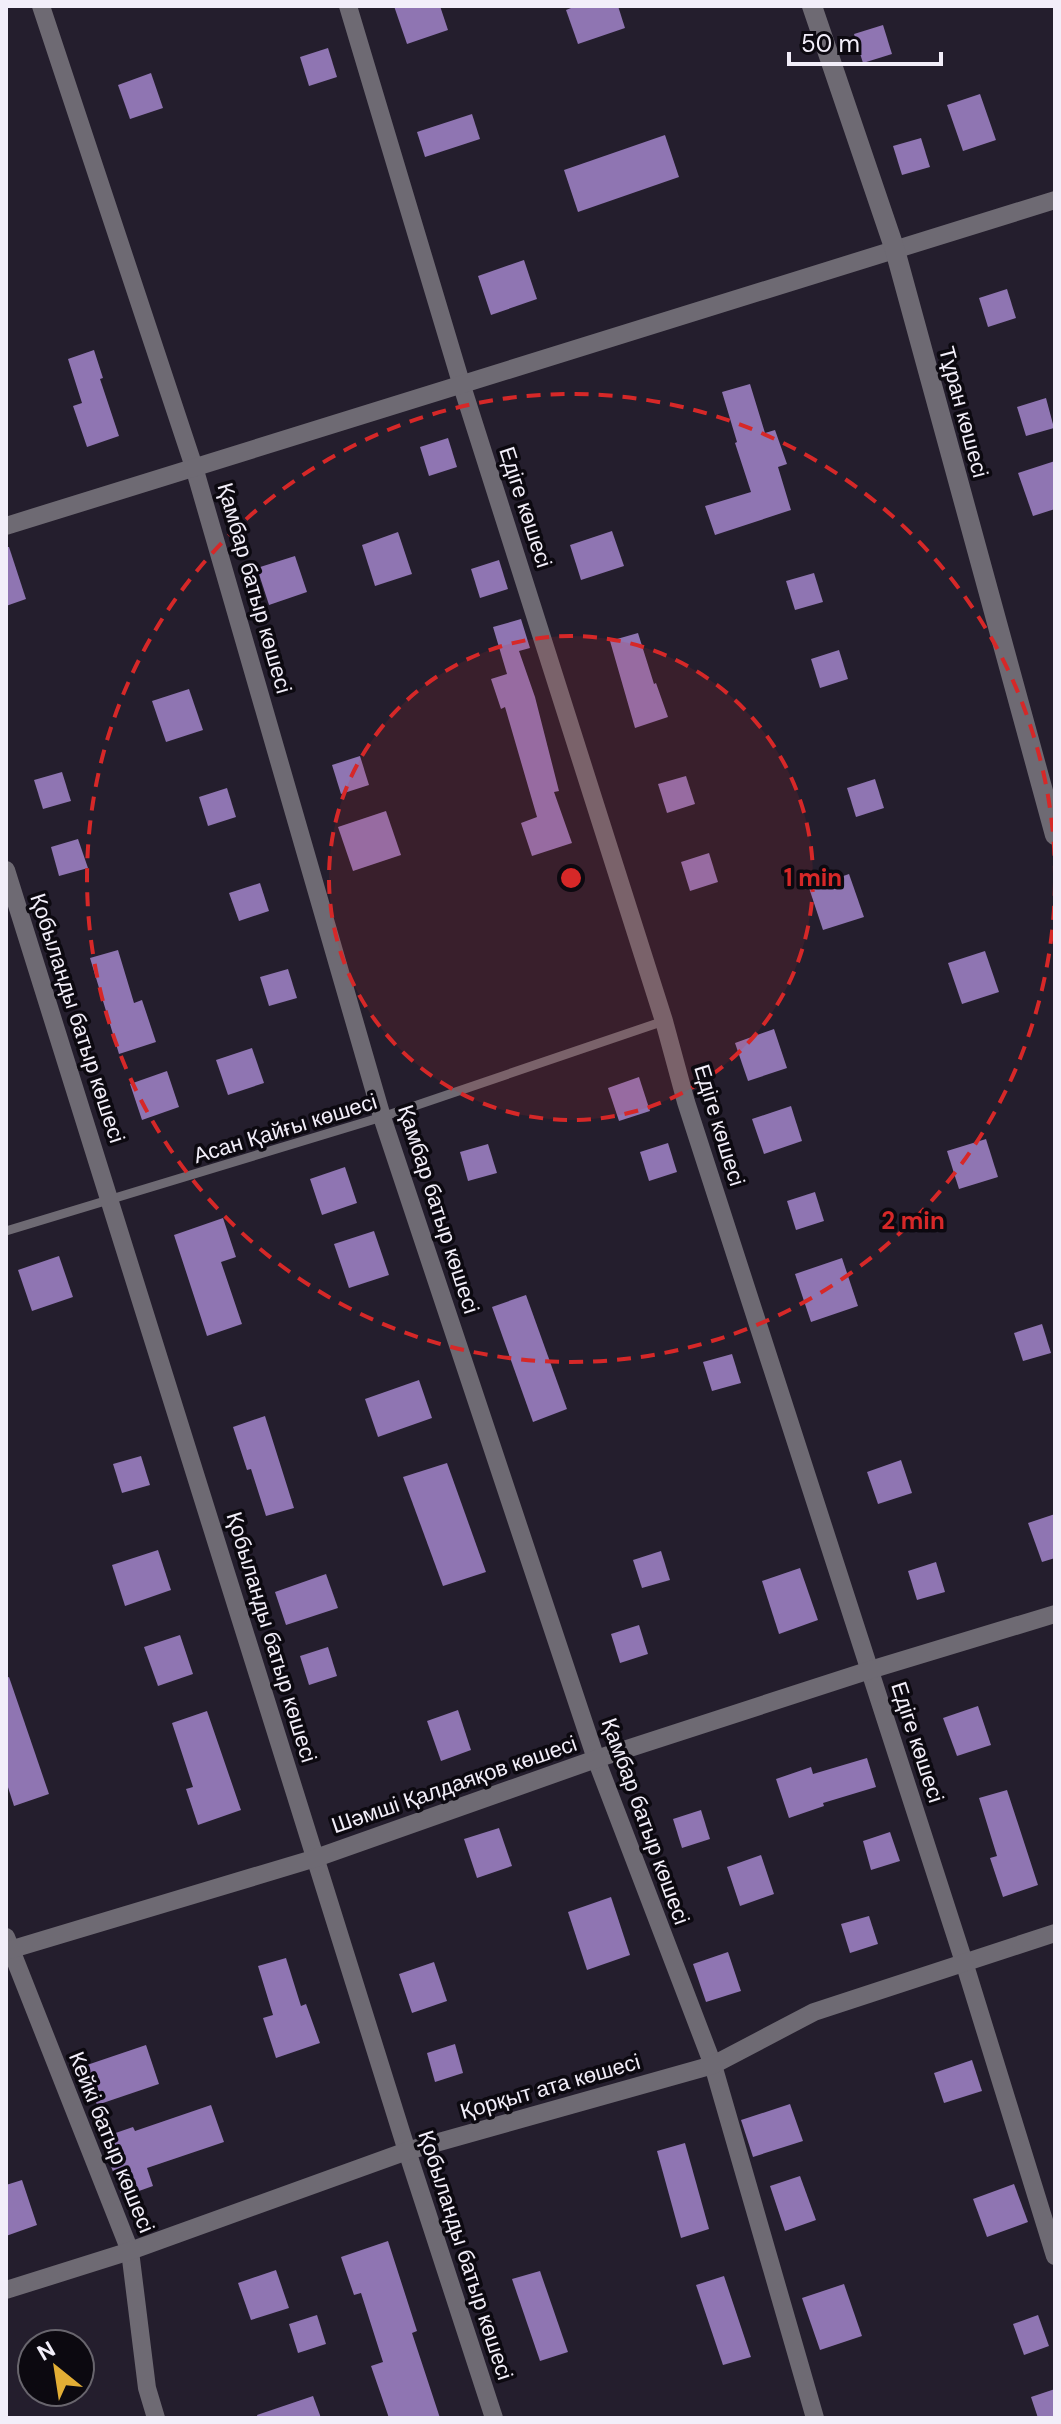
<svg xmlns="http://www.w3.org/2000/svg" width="1061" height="2424" viewBox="0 0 1061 2424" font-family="'DM Sans',sans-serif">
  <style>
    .building { fill: #8f75b2 }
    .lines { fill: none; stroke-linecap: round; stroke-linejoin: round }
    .service { stroke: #6e6a73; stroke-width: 9 }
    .minor { stroke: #6e6a73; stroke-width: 18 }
    .tertiary { stroke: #6e6a73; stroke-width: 20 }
    .ring { fill: none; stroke: #d62828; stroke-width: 4; stroke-dasharray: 14 10 }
    .labels { text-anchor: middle; stroke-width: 7; stroke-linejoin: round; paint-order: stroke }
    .street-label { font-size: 22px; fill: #f2eef9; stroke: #0c0910 }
    .centre { fill: #d62828; stroke: #0c0910; stroke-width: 4 }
    .ring-label { font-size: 24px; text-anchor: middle; font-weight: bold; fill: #d62828; stroke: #0c0910; stroke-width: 7; stroke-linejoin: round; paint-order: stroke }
  </style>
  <rect width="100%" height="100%" fill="#241e2d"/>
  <g class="building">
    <polygon points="394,6 440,6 448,30 407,44"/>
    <polygon points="576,6 618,6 625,28 578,44 566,10"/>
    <polygon points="883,25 892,54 863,63 854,34"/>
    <polygon points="328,48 337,77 309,86 300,57"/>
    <polygon points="151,73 163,108 130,119 118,85"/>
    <polygon points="980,94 996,140 963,151 947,105"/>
    <polygon points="472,114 480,139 425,157 417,132"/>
    <polygon points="665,135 679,177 578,212 564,170"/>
    <polygon points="921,138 930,167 902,175 893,146"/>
    <polygon points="524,260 537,299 491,315 478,276"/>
    <polygon points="1007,289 1016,318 988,327 979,298"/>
    <polygon points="94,350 103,378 100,379 119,436 87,447 73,406 82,403 68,359"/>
    <polygon points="750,384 765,433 775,430 787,464 778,467 791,510 715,535 705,506 751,492 735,443 737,442 722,392"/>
    <polygon points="1046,398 1054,428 1026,436 1017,407"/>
    <polygon points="448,438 457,467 429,476 420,447"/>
    <polygon points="1055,461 1055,509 1033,516 1018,473"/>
    <polygon points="612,531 624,566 581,580 570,545"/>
    <polygon points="398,532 412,574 375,586 362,545"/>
    <polygon points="6,547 9,547 26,599 6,606"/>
    <polygon points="295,556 307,592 269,605 257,568"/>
    <polygon points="499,560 508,589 480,598 471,569"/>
    <polygon points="814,573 823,602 795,610 786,581"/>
    <polygon points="521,619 530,648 519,651 535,697 559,791 554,792 572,843 532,856 521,823 537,817 505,707 501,709 491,679 507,674 493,627"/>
    <polygon points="638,633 654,684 656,683 668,717 635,728 610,641"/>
    <polygon points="839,650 848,679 820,688 811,659"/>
    <polygon points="189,689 203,730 166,742 152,701"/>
    <polygon points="360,756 369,785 341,794 332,765"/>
    <polygon points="62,772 71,801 43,809 34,780"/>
    <polygon points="686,776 695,804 667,813 658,784"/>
    <polygon points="875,779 884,808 856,817 847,788"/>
    <polygon points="227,788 236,817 208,826 199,797"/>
    <polygon points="386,811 401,855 353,871 338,827"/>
    <polygon points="78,839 88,868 59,876 51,847"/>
    <polygon points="709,853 718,882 690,891 681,862"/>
    <polygon points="849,874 864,917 823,930 809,888"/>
    <polygon points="260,883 269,911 239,921 229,893"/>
    <polygon points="118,950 134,1003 142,1000 156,1042 119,1054 90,958"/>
    <polygon points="985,951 999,992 962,1004 948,963"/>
    <polygon points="288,969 297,998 269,1006 260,977"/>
    <polygon points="774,1029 787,1068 748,1081 735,1043"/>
    <polygon points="252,1048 264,1083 228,1095 216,1060"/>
    <polygon points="167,1071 179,1107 142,1120 130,1084"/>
    <polygon points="639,1077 650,1111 619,1121 608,1088"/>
    <polygon points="791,1106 802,1141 764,1154 752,1119"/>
    <polygon points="986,1139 998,1177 959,1189 947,1151"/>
    <polygon points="668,1143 677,1172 649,1181 640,1152"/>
    <polygon points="488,1144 497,1173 468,1181 460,1152"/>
    <polygon points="345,1167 357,1203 322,1215 310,1179"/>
    <polygon points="815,1192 824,1221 796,1230 787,1201"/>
    <polygon points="223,1218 236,1257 221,1262 242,1324 207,1336 174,1235"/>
    <polygon points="374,1231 389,1275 349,1288 334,1244"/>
    <polygon points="59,1256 73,1297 32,1311 18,1270"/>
    <polygon points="842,1258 858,1306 811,1322 795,1274"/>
    <polygon points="526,1295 567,1409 533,1422 492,1307"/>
    <polygon points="1042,1324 1051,1353 1023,1361 1014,1333"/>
    <polygon points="732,1354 741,1383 712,1391 703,1362"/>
    <polygon points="419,1380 432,1418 378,1437 365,1399"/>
    <polygon points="265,1416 294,1508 266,1516 251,1469 247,1470 233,1427"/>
    <polygon points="141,1456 150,1485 122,1493 113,1464"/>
    <polygon points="901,1460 912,1493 878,1504 867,1472"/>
    <polygon points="447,1463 486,1572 443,1586 403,1477"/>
    <polygon points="1055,1514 1055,1558 1042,1562 1028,1523"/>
    <polygon points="158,1550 171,1590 125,1606 112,1565"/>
    <polygon points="661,1551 670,1580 642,1588 633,1560"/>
    <polygon points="936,1562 945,1592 917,1600 908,1571"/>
    <polygon points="800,1568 818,1620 779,1634 762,1581"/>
    <polygon points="326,1574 338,1608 286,1625 275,1592"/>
    <polygon points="639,1625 648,1654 620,1663 611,1634"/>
    <polygon points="180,1635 193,1674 158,1686 144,1647"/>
    <polygon points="328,1647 337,1676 309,1685 300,1656"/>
    <polygon points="9,1677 49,1794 14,1806 6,1781 6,1678"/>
    <polygon points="978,1706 991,1745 957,1756 943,1718"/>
    <polygon points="458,1710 471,1750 441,1761 427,1721"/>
    <polygon points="207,1711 241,1810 198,1825 186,1789 193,1787 172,1723"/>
    <polygon points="867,1758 876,1787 823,1803 824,1806 789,1818 776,1779 811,1767 813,1774"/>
    <polygon points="1007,1790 1038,1885 1003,1897 990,1858 997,1856 979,1798"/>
    <polygon points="701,1810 710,1839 682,1848 673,1819"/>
    <polygon points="499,1828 512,1866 477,1878 464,1839"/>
    <polygon points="890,1832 900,1861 871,1870 863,1841"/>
    <polygon points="761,1855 774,1894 740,1906 727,1867"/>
    <polygon points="611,1897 630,1955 587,1970 568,1912"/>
    <polygon points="869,1916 878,1944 850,1953 841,1924"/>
    <polygon points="728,1952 741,1991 706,2002 693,1964"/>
    <polygon points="286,1958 301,2006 306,2004 320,2043 276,2058 263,2018 273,2015 258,1966"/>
    <polygon points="434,1962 447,2001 412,2013 399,1974"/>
    <polygon points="455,2044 463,2073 435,2082 427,2053"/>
    <polygon points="146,2045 159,2084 97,2105 84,2066"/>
    <polygon points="972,2060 982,2091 944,2103 934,2073"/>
    <polygon points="790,2104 803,2141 753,2157 741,2120"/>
    <polygon points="211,2105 224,2142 147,2168 153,2186 122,2197 101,2138 133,2127 135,2131"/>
    <polygon points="685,2143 709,2229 681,2238 657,2151"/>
    <polygon points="800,2176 816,2220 785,2231 770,2186"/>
    <polygon points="22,2180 37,2225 6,2236 6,2185"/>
    <polygon points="1014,2184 1028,2222 987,2237 973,2199"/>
    <polygon points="388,2241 417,2331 412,2333 440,2418 389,2418 371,2366 383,2362 361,2293 354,2295 341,2257"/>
    <polygon points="276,2270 289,2308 251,2320 238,2283"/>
    <polygon points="540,2271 568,2352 540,2361 512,2279"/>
    <polygon points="724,2276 751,2357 723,2365 696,2285"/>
    <polygon points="844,2284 862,2336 820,2350 802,2298"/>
    <polygon points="317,2315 326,2344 298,2353 289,2324"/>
    <polygon points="1038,2315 1049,2346 1024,2355 1013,2324"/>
    <polygon points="1055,2389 1055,2418 1038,2418 1031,2397"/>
    <polygon points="313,2396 321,2418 258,2418 257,2415"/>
  </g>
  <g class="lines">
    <polyline class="service" points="6,1231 382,1117 664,1021"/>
    <g class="minor">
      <polyline points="41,6 194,467 382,1117 596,1759 713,2065 815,2418"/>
      <polyline points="348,6 462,386 664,1021 686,1102 964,1962 1055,2256"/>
      <polyline points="6,526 1055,200"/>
      <polyline points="6,870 407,2151 494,2418"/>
      <polyline points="6,1937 130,2251 147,2388 156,2418"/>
      <polyline points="6,1951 316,1858 596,1759 870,1670 1055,1614"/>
      <polyline points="6,2290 130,2251 407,2151 713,2065 814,2012 1055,1933"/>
    </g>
    <polyline class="tertiary" points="812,6 895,250 1055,835"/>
  </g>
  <circle cx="571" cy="878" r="242" fill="#d62828" fill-opacity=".12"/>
  <g class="ring">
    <circle cx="571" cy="878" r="242"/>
    <path d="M1055 882A484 484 0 1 1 1055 874"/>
  </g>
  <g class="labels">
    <g class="street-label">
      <text transform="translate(964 412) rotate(75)" y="8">Тұран көшесі</text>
      <text transform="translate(526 507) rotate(72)" y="8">Едіге көшесі</text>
      <text transform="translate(255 588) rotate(74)" y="8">Қамбар батыр көшесі</text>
      <text transform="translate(78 1018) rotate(72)" y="8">Қобыланды батыр көшесі</text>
      <text transform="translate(720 1125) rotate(73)" y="8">Едіге көшесі</text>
      <text transform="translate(285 1128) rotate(-17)" y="8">Асан Қайғы көшесі</text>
      <text transform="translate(439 1209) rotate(72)" y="8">Қамбар батыр көшесі</text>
      <text transform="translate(272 1637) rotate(73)" y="8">Қобыланды батыр көшесі</text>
      <text transform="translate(918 1742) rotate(72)" y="8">Едіге көшесі</text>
      <text transform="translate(454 1784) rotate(-19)" y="8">Шәмші Қалдаяқов көшесі</text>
      <text transform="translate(646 1821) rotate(70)" y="8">Қамбар батыр көшесі</text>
      <text transform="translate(550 2086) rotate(-16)" y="8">Қорқыт ата көшесі</text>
      <text transform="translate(112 2142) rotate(68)" y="8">Кейкі батыр көшесі</text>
      <text transform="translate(466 2255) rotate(72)" y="8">Қобыланды батыр көшесі</text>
    </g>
  </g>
  <circle cx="571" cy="878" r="12" class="centre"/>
  <g class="ring-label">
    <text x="813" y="886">1 min</text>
    <text x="913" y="1229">2 min</text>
  </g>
  <rect width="1061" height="2424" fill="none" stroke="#f2eef9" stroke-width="16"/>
  <g transform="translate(56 2368) rotate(330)"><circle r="38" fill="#0c0910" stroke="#68656d" stroke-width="2"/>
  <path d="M0-6L14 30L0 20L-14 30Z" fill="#e3ae35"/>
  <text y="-12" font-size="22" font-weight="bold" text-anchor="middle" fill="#f2eef9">N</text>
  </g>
  <path d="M789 52v12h152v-12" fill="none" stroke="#f2eef9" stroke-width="4"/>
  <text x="801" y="52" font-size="24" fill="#f2eef9" stroke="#0c0910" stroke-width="6" paint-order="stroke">50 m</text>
</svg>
